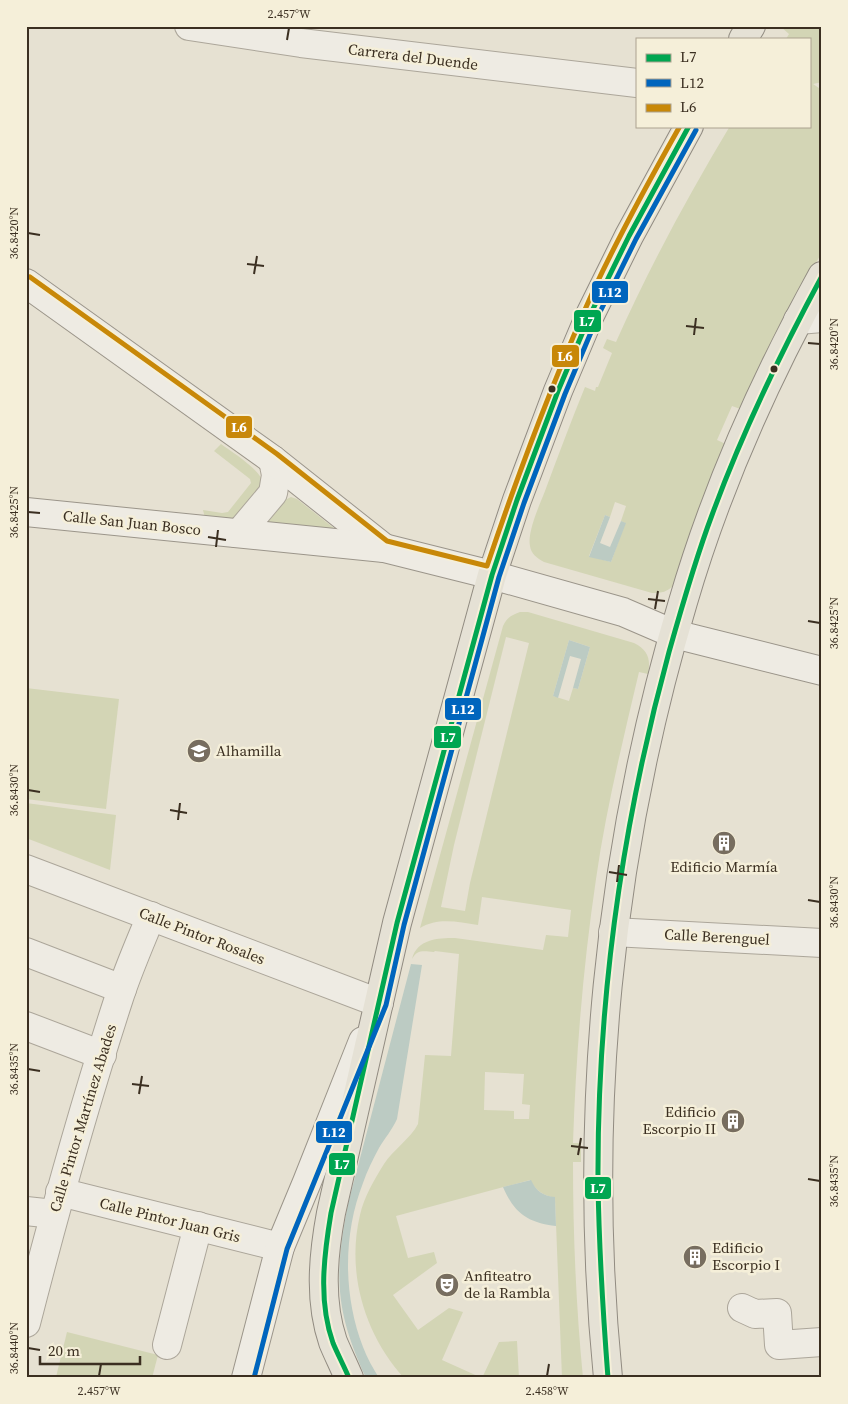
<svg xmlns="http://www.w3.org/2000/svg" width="848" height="1404" viewBox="0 0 848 1404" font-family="'Source Serif 4',serif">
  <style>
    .green { fill: #d3d5b5; fill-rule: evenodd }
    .water { fill: #bccbc3 }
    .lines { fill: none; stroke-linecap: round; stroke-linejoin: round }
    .street-casing { stroke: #aca69a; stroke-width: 30 }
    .secondary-casing { stroke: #9b958a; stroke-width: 30 }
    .primary-casing { stroke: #918b81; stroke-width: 30 }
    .street { stroke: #eeebe3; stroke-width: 28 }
    .secondary { stroke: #eeebe3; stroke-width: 28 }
    .primary { stroke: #e5e1d5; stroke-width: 28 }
    .bus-1-casing { stroke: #f5efd9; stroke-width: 9 }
    .bus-2-casing { stroke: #f5efd9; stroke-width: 9 }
    .bus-3-casing { stroke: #f5efd9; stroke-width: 9 }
    .bus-1 { stroke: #00a651; stroke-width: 5 }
    .bus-2 { stroke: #0065bd; stroke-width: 5 }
    .bus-3 { stroke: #c88808; stroke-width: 5 }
    .ticks { fill: none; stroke: #3b2f21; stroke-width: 2 }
    .bus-dot { fill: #3b2f21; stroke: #f5efd9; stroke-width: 2 }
    .labels { text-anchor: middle; stroke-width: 5; stroke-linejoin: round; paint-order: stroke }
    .street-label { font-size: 15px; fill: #3b2f21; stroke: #f5efd9 }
    .poi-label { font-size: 15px; fill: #3b2f21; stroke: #f5efd9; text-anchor: start }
    .line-badge { stroke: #f5efd9; stroke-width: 2 }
    .badge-label { font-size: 14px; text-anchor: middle; font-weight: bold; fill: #fff }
    .neatline { fill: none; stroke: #3b2f21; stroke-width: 2 }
    .ticks-label { font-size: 12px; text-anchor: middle; fill: #3b2f21 }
  </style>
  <rect width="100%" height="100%" fill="#e6e1d2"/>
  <g class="green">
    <path d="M780,26h42v56l-9,2 9,6v162l-29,52 -50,106 -11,-4 -15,34 11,5 -54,140c-7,7 -12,8 -22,8l-108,-31c-7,-4 -13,-8 -14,-16 -3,-14 10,-42 15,-55 13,-35 26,-70 40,-104l10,4 1,-4h2l14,-34 -9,-5 4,-9 9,3c33,-74 72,-146 114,-216h79v-87h-23l3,-5zM615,502l11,4 -5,15 4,2 -14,39 -22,-6 16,-41 5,2z"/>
    <path d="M221,444c11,8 40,26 42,39l-30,37 -28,-2 -2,-8 19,3 6,-1 23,-29 -1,-4 -36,-28z"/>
    <polygon points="291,497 297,499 335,529 267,523 285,500"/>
    <path d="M520,612h8l106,31c14,7 17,16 14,31l-9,-2c-16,68 -33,137 -43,207 -13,88 -20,175 -23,264h8v19h-8c0,72 3,144 10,216h-21l-7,-180c-12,-3 -19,-7 -25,-18l-134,36 12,42 26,-6 3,11 -44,32 25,35 31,-22 14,4 -21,48 40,18 17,-36 18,-1 2,37h-115c-39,-43 -58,-105 -44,-163 4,-18 14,-35 24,-51 9,-14 27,-26 34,-40l7,-69 26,1 8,-102 -24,-3 -1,1c-10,-1 -17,-3 -22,7 5,-20 26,-21 43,-21l88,12 3,-15 22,2 3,-27 -89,-13 -4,28c-20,-3 -40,-8 -58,3l83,-302c4,-8 8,-11 17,-14zM506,637l23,6 -59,240 -5,28 -24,-4 13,-62zM569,640l21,7 -12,42 -5,-1 -4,13 -16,-5zM485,1072l39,2 -2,30 8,1 -1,14h-15v-8l-30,-1z"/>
    <polygon points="26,688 119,699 106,809 26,799"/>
    <polygon points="26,803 116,815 110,870 26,838"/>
    <polygon points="67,1332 158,1355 152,1378 56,1377"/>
  </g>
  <g class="water">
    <polygon points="605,515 610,517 600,543 610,547 621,521 626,523 611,562 589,557"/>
    <polygon points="569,640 590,647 578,689 573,688 581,659 570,656 558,698 553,696"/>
    <path d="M411,964l11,1 -25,154c-5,11 -12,19 -18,29 -6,11 -12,23 -16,35 -20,51 -20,112 0,164 4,11 10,21 16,31h-13c-31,-67 -32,-103 -18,-174z"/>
    <path d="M531,1180c5,11 12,16 24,17l1,29c-28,-3 -42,-13 -53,-39z"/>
  </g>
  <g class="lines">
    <g class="street-casing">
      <g id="street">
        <polyline points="189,26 301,43 637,83"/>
        <polyline points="798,320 822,318"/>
        <polyline points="236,533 242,530 273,493 276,475 273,460"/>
        <polyline points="26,869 379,1003"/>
        <polyline points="613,932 822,943"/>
        <polyline points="26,952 122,989"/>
        <polyline points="26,1026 102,1055"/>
        <polyline points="60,1192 280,1247"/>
        <polyline points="26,1211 54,1214"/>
        <polyline points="742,1308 755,1314 777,1313 779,1345 822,1342"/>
        <path d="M26,1323c28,-109 58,-218 93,-325 9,-28 21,-55 32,-82"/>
        <polyline points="167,1345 198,1226"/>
      </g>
    </g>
    <g class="secondary-casing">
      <g id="secondary">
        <polyline points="26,283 273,460 384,548"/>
        <polyline points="26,512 384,548 492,575 623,612 674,634 822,671"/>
        <polyline points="246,1378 280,1247 307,1182 363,1041"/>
      </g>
    </g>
    <g class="primary-casing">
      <g id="primary">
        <polyline points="743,39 751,26"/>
        <path d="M349,1378c-5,-12 -11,-24 -16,-36 -14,-41 -10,-86 -2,-129l66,-290 95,-348 25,-75 41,-109 32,-76 39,-79 60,-110"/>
        <path d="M608,1378c-26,-261 0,-525 75,-776 33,-113 82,-223 139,-326"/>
      </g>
    </g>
    <use href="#street" class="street"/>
    <use href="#secondary" class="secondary"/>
    <use href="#primary" class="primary"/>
    <g class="bus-1-casing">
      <g id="bus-1">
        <path d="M349,1378c-5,-12 -11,-23 -16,-35 -15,-42 -9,-88 -2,-130l66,-290 95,-348 25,-75 41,-109 32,-76 39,-79 60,-110"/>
        <path d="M608,1378c-5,-65 -9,-130 -10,-195 -1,-178 24,-359 71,-531 13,-46 26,-92 43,-137 30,-82 68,-161 110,-239"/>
      </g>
    </g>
    <g class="bus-2-casing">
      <polyline id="bus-2" points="254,1378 287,1249 386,1005 404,925 499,577 524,503 565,394 597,318 636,239 696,130"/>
    </g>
    <g class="bus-3-casing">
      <path id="bus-3" d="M30,277l247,177 110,87 100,25c32,-95 67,-188 108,-279 26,-55 55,-108 85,-161"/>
    </g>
    <use href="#bus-1" class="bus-1"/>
    <use href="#bus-2" class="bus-2"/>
    <use href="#bus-3" class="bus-3"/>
  </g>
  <path class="ticks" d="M287,40l2,-12M28,233l12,2M247,264l17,2M254,274l3,-18M686,326l18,2M694,335l2,-17M808,343l12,1M28,512l12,1M208,537l18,3M216,547l2,-17M648,599l17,2M655,609l3,-18M808,621l12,2M28,790l12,2M170,810l17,3M178,820l2,-17M609,872l18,3M617,882l2,-17M808,900l12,2M28,1069l12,2M132,1084l17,2M139,1094l3,-18M571,1146l17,2M578,1155l3,-17M808,1179l12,2M28,1348l12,2M99,1376l2,-12M547,1376l2,-12"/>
  <defs>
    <g id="school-disc" transform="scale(1.25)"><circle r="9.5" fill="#776d5f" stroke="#f5efd9"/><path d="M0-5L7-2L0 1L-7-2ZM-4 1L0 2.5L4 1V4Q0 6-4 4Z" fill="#fff"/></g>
    <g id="building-disc" transform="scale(1.25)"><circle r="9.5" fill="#776d5f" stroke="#f5efd9"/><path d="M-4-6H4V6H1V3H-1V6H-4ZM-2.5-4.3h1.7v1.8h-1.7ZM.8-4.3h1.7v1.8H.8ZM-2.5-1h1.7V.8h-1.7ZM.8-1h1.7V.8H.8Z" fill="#fff"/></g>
    <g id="theatre-disc" transform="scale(1.25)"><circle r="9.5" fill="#776d5f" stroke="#f5efd9"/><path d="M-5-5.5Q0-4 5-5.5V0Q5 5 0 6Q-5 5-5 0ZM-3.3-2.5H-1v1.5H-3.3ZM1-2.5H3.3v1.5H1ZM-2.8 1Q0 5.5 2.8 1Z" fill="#fff"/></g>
  </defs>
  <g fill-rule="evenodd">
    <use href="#school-disc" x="199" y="751"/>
    <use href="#building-disc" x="724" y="843"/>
    <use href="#building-disc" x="733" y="1121"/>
    <use href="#building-disc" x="695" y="1257"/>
    <use href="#theatre-disc" x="447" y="1285"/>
  </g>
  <g class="bus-dot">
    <circle cx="774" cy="369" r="4.5"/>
    <circle cx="552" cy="389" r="4.5"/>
  </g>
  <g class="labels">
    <g class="street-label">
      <text transform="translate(413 57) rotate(7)" y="5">Carrera del Duende</text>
      <text transform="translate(132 523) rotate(6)" y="5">Calle San Juan Bosco</text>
      <text transform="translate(202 936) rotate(21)" y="5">Calle Pintor Rosales</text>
      <text transform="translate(717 937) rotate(3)" y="5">Calle Berenguel</text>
      <text transform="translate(83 1118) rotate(-73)" y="5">Calle Pintor Martínez Abades</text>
      <text transform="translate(170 1220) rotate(14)" y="5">Calle Pintor Juan Gris</text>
    </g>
    <g class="poi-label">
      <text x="216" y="756">Alhamilla</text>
      <text x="724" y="872" text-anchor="middle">Edificio Marmía</text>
      <text x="716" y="1117" text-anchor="end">Edificio<tspan x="716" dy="17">Escorpio II</tspan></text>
      <text x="712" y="1253">Edificio<tspan x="712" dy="17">Escorpio I</tspan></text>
      <text x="464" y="1281">Anfiteatro<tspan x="464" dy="17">de la Rambla</tspan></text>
    </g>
  </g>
  <g class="line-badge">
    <rect x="591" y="280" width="38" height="24" rx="5" fill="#0065bd"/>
    <rect x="573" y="309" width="29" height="24" rx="5" fill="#00a651"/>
    <rect x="551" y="344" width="29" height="24" rx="5" fill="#c88808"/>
    <rect x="225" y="415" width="28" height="24" rx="5" fill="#c88808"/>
    <rect x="444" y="697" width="38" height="24" rx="5" fill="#0065bd"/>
    <rect x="433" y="725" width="29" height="24" rx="5" fill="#00a651"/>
    <rect x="315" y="1120" width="38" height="24" rx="5" fill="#0065bd"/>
    <rect x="328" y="1152" width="28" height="24" rx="5" fill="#00a651"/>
    <rect x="584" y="1176" width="28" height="24" rx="5" fill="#00a651"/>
  </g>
  <g class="badge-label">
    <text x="610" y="297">L12</text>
    <text x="587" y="326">L7</text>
    <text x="565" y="361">L6</text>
    <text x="239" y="432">L6</text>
    <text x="463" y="714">L12</text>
    <text x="448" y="742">L7</text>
    <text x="334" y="1137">L12</text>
    <text x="342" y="1169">L7</text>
    <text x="598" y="1193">L7</text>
  </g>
  <rect width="848" height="1404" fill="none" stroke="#f5efd9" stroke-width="55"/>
  <rect x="636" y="38" width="175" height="90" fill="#f5efd9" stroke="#aba28f"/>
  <rect x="646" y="54" width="25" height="8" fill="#00a651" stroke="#aba28f"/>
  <text x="680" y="62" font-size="15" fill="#3b2f21">L7</text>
  <rect x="646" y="79" width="25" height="8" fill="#0065bd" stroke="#aba28f"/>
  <text x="680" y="88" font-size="15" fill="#3b2f21">L12</text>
  <rect x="646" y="104" width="25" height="8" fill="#c88808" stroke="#aba28f"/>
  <text x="680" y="112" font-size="15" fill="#3b2f21">L6</text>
  <path d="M40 1356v8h100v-8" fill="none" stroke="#3b2f21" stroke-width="2.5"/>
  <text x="48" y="1356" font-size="15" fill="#3b2f21" stroke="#f5efd9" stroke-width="4" paint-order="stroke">20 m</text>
  <rect x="28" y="28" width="792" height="1348" class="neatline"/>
  <g class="ticks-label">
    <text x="289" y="18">2.457°W</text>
    <text transform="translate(14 233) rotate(-90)" y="4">36.8420°N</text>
    <text transform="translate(834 344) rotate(-90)" y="4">36.8420°N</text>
    <text transform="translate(14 512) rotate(-90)" y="4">36.8425°N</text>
    <text transform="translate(834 623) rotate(-90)" y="4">36.8425°N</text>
    <text transform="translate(14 790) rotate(-90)" y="4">36.8430°N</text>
    <text transform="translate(834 902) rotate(-90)" y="4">36.8430°N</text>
    <text transform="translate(14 1069) rotate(-90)" y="4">36.8435°N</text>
    <text transform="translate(834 1181) rotate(-90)" y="4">36.8435°N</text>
    <text transform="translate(14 1348) rotate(-90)" y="4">36.8440°N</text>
    <text x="99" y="1395">2.457°W</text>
    <text x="547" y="1395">2.458°W</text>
  </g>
</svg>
